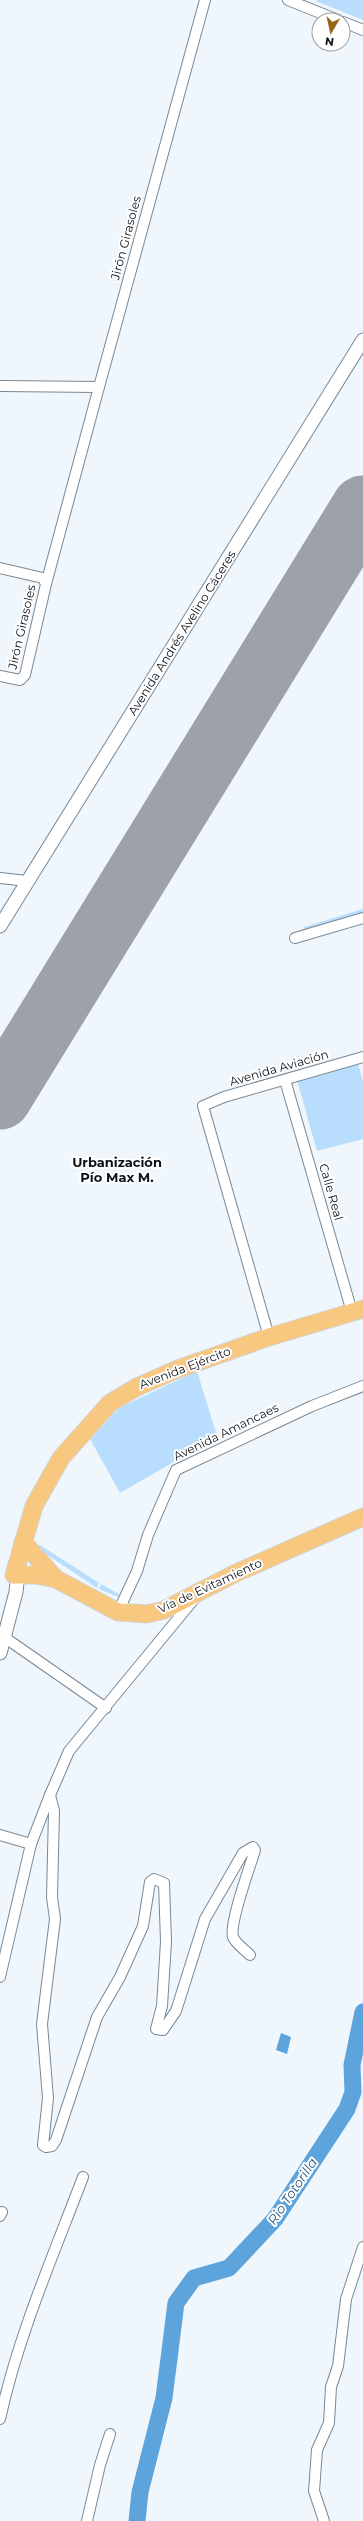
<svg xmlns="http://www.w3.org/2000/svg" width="363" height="2521" viewBox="0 0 363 2521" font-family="Montserrat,sans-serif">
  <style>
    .green { fill: #b8ddfd }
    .water { fill: #5da3dc }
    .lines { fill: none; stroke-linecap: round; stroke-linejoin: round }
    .river { stroke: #5da3dc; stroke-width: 17 }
    .runway { stroke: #9ca2a8; stroke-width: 63 }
    .minor-casing { stroke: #798895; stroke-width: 12 }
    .tertiary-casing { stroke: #798895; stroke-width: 15 }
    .trunk-casing { stroke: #d3d4d5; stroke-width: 19 }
    .minor { stroke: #fff; stroke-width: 10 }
    .tertiary { stroke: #fff; stroke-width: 13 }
    .trunk { stroke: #f8c780; stroke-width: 17 }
    .labels { text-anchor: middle; stroke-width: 4; stroke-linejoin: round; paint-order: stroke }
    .street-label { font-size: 12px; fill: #0b1015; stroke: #fff }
    .neighbourhood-label { font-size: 13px; font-weight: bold; fill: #0b1015; stroke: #fff }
    .water-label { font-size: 13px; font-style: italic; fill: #22547b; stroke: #fff }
  </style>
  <rect width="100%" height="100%" fill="#f0f7fc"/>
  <g class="green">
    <polygon points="317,0 363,0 363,20 316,1"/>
    <polygon points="363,909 363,915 303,933 304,927"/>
    <polygon points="358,1063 363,1082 363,1139 317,1151 297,1080"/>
    <polygon points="197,1371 218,1439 217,1437 120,1493 90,1439 119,1408"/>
    <polygon points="40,1545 99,1583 97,1588 34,1546"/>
    <polygon points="101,1584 119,1594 118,1597 99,1589"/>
  </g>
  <polygon class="water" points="281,2033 291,2037 287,2054 276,2050"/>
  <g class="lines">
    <polyline class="river" points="137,2521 140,2492 164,2398 176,2303 194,2278 229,2268 275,2219 347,2109 353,2092 352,2065 363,2012"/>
    <polyline class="runway" points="0,1098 363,507"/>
    <g class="minor-casing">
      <g id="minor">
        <polyline points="288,0 338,20"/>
        <polyline points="343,22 363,30"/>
        <polyline points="0,386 99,387 205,0"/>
        <polyline points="0,568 43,578 46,584 25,675 20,680 0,676"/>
        <polyline points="46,584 99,387"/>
        <polyline points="0,878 27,881"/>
        <polyline points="295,938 363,918"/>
        <polyline points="285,1080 352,1312"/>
        <polyline points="269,1337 203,1106 224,1097 363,1057"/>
        <path d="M195,1598l-126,153 -19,44 4,16 -2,86 3,22 -13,105 6,74 -5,47 3,2 6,-1 4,-6 41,-123 23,-40 23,-51 7,-44 4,-3 10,4 2,59 -4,64 -6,23 7,1 13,-19 29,-92 38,-66 10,-6 2,3c-5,17 -26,73 -22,87 2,6 12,13 17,18"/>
        <polyline points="118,1612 137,1571 148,1535 176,1470 312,1406 363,1386"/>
        <polyline points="4,1637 106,1708"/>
        <polyline points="0,1835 31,1844"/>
        <polyline points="0,1977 31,1844 50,1795"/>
        <polyline points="0,2216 2,2212"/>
        <path d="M0,2419c18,-83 53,-163 83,-242"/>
        <polyline points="87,2521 100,2465 110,2434"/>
        <polyline points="324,2521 314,2491 317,2450 329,2423 331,2387 338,2366 346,2299 363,2247"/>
      </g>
    </g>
    <g class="tertiary-casing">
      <g id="tertiary">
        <polyline points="0,926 363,340"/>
        <polyline points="0,1653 16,1592 17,1582 14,1575"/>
      </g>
    </g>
    <g class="trunk-casing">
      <g id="trunk">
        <polyline points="363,1309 269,1337 178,1369 137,1387 110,1403 61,1458 34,1506 14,1575 36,1575 56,1579 118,1612 147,1614 164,1610 236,1573 363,1517"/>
        <polyline points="23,1542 56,1579"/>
      </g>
    </g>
    <use href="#minor" class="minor"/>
    <use href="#tertiary" class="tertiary"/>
    <use href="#trunk" class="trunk"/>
  </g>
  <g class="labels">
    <g class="street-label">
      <text transform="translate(126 238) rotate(-75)" y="4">Jirón Girasoles</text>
      <text transform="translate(22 627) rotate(-77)" y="4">Jirón Girasoles</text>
      <text transform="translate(182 633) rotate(-58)" y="4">Avenida Andrés Avelino Cáceres</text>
      <text transform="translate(279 1068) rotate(-16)" y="4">Avenida Aviación</text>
      <text transform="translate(331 1192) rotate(74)" y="4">Calle Real</text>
      <text transform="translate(185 1368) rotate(-21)" y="4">Avenida Ejército</text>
      <text transform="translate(226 1432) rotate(-26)" y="4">Avenida Amancaes</text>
      <text transform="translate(210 1586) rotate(-25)" y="4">Vía de Evitamiento</text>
    </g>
    <g class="neighbourhood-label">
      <text x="117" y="1167">Urbanización<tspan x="117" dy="15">Pío Max M.</tspan></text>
    </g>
    <g class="water-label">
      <text transform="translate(292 2191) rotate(-56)" y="5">Rio Totorilla</text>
    </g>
  </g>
  <g transform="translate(331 32) rotate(189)"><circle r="19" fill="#ffffff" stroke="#9d9fa1"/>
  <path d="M0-3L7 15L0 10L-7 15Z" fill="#966617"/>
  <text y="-6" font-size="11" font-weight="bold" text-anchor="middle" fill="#0b1015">N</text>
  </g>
</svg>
